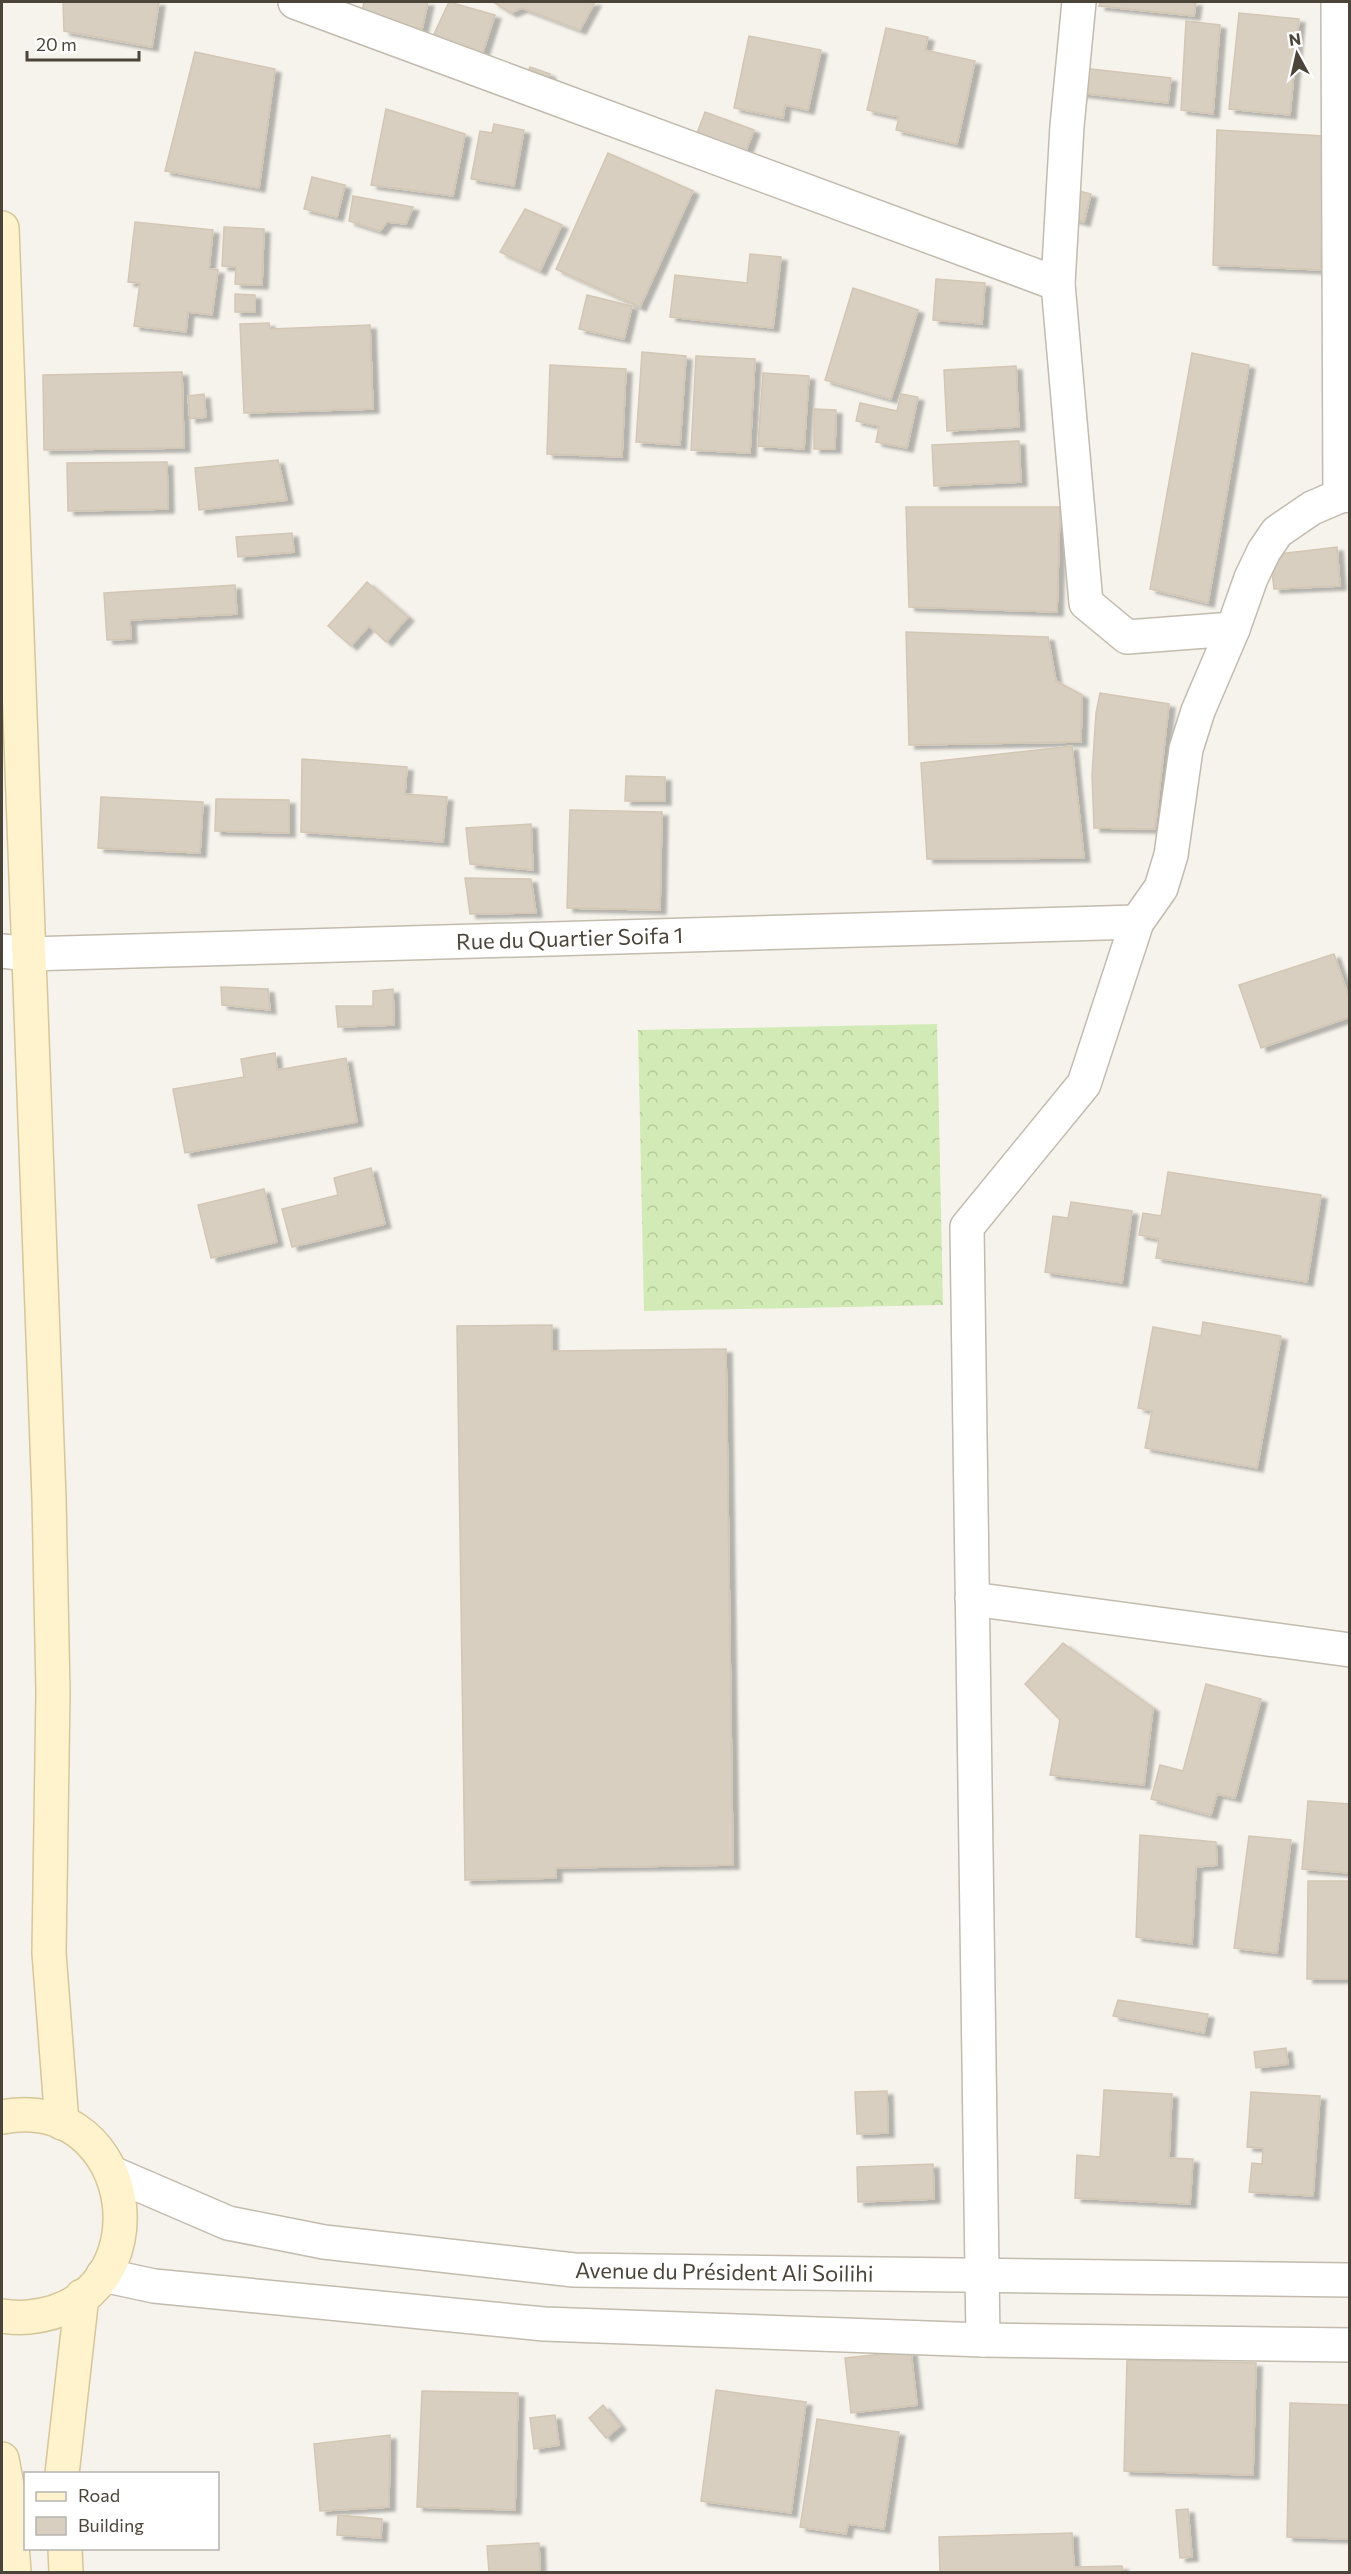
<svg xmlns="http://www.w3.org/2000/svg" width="1351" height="2574" viewBox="0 0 1351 2574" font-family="Commissioner,sans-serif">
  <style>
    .forest { fill: url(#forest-crowns) }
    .building { fill: #d8cfc1; stroke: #d3c7b4; stroke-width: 1.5; filter: url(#shadow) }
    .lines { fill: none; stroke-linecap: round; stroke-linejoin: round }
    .minor-casing { stroke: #c2bbae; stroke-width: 36 }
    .tertiary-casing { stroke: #c2bbae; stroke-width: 36 }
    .secondary-casing { stroke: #d6c79b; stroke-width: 36 }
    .minor { stroke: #fff; stroke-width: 33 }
    .tertiary { stroke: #fff; stroke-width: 33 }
    .secondary { stroke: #fff3cd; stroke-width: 33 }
    .labels { text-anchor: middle; stroke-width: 6; stroke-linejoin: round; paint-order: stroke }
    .street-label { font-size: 22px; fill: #4b4439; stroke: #fff }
  </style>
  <defs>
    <pattern id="forest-crowns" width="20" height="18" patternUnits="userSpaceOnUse" patternTransform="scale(1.5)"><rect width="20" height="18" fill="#d2eab5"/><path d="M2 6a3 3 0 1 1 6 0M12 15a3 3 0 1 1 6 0" fill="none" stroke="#b6ca9c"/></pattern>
    <filter id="shadow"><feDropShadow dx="6" dy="4" stdDeviation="1.5" flood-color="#0004"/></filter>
  </defs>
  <rect width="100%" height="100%" fill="#f6f3ec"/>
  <polygon class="forest" points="937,1024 943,1305 644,1311 638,1030"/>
  <g class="building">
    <polygon points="63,2 159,2 152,47 64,31"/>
    <polygon points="364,2 428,2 422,29 361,16"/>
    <polygon points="449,2 495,15 481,58 434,34"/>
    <polygon points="493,2 595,2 580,30 522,8 511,13"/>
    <polygon points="1100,2 1196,2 1194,16 1099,6"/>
    <polygon points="1239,13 1299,19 1290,115 1229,109"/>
    <polygon points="1186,21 1220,25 1213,114 1181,110"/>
    <polygon points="886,28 928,37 925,50 975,61 957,144 896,130 899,117 867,110"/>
    <polygon points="749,36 821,50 808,110 785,105 783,118 734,108"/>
    <polygon points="195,52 275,69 259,188 165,171"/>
    <polygon points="530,67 550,74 544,89 524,80"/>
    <polygon points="1082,68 1171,78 1168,103 1080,93"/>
    <polygon points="386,109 465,134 453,196 371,185"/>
    <polygon points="705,112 754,130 746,151 697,133"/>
    <polygon points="494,124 524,130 514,186 471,179 480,131 492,133"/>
    <polygon points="1217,130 1324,136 1321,270 1213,265"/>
    <polygon points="608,153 693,191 640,307 556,269"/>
    <polygon points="312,177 345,185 337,217 304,209"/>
    <polygon points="1079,191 1091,194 1084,222 1072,219"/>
    <polygon points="353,196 413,207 406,224 387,222 380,231 349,221"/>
    <polygon points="525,209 562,225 540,271 500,252"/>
    <polygon points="135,222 213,230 209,269 218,270 212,315 188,312 186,332 134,326 140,283 128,282"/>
    <polygon points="224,227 264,229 262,285 235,284 236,267 222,266"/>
    <polygon points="750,254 781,257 773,328 670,317 675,275 747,283"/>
    <polygon points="936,279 985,283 982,324 933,320"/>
    <polygon points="853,288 918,310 891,399 825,380"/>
    <polygon points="235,294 255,295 255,312 235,312"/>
    <polygon points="587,295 632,306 624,339 579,329"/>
    <polygon points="269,323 270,329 370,325 373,409 244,413 240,324"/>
    <polygon points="642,352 686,356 680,445 636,442"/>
    <polygon points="1192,353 1249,365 1208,603 1150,589"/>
    <polygon points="696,356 755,359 750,453 691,450"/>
    <polygon points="550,365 626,369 622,457 547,454"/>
    <polygon points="1016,366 1019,427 947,431 944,370"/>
    <polygon points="182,372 184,448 44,450 43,375"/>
    <polygon points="763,373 809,376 804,449 758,446"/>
    <polygon points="204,394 206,417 190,419 188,396"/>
    <polygon points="901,394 918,397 907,448 876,442 879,426 856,421 860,403 897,411"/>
    <polygon points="814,409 836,410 835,449 814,449"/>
    <polygon points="1019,441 1021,482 934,486 932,445"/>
    <polygon points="278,460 287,500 199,510 195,468"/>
    <polygon points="167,462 168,509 68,511 67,463"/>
    <polygon points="906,507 1060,507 1057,612 909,607"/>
    <polygon points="292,533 294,552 238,557 236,537"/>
    <polygon points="1337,547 1340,586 1274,589 1270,555"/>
    <polygon points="367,582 408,617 386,642 369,626 351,646 328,626"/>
    <polygon points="235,585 237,614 130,620 131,639 107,640 104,593"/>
    <polygon points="906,632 1048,637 1056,681 1082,695 1081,742 909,745"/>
    <polygon points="1100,693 1169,704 1155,829 1094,828 1092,775 1096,713"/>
    <polygon points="1072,746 1084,858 927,859 921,763"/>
    <polygon points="302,759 407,767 405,794 447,797 443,842 301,832"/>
    <polygon points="626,776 665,777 665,801 625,801"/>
    <polygon points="101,797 203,802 200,853 98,848"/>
    <polygon points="216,799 289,800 289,833 215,831"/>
    <polygon points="570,810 662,812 660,910 567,908"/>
    <polygon points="531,824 533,870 470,864 466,828"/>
    <polygon points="465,878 531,879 536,913 470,914"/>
    <polygon points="1334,954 1350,1000 1350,1017 1261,1048 1239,985"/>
    <polygon points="221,987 268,989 270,1010 222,1005"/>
    <polygon points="393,989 394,1025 338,1027 336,1006 373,1006 373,991"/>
    <polygon points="275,1053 277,1070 346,1058 357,1122 185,1153 173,1089 244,1077 241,1059"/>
    <polygon points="371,1168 385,1224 292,1247 282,1209 338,1195 334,1178"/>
    <polygon points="1168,1172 1321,1195 1307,1282 1156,1258 1159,1239 1139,1235 1143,1213 1161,1216"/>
    <polygon points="264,1189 277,1242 211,1258 198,1205"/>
    <polygon points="1071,1202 1132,1211 1122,1283 1045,1272 1053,1216 1068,1218"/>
    <polygon points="1203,1322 1281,1336 1257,1468 1145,1448 1152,1411 1138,1408 1153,1327 1201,1336"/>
    <polygon points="552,1325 552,1351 726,1349 733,1865 556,1868 556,1878 465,1880 457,1326"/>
    <polygon points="1063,1643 1153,1708 1144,1785 1050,1775 1060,1720 1025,1684"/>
    <polygon points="1206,1684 1261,1699 1235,1798 1217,1794 1211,1815 1151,1799 1160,1765 1183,1771"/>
    <polygon points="1308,1801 1350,1804 1350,1873 1302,1869"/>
    <polygon points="1140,1835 1216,1842 1217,1865 1196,1867 1192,1944 1136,1937"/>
    <polygon points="1249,1836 1291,1840 1277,1953 1234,1948"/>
    <polygon points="1308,1881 1350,1881 1350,1979 1307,1979"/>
    <polygon points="1118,2000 1208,2014 1204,2033 1113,2016"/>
    <polygon points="1286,2048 1288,2064 1256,2068 1254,2052"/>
    <polygon points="1104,2090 1172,2094 1169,2158 1193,2159 1190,2204 1075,2198 1077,2155 1100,2157"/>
    <polygon points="887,2091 888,2133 857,2134 855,2092"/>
    <polygon points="1251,2092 1320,2096 1313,2196 1249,2192 1252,2163 1262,2164 1263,2148 1247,2147"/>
    <polygon points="933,2164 934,2199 858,2202 857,2167"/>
    <polygon points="911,2351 917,2405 851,2413 845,2358"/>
    <polygon points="1127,2360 1256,2363 1253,2475 1124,2471"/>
    <polygon points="716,2390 806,2402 791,2513 701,2501"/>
    <polygon points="422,2391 518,2393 515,2510 417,2507"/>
    <polygon points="1290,2403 1350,2405 1350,2539 1287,2537"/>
    <polygon points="603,2405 620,2426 606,2438 589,2418"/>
    <polygon points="555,2415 559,2445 534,2449 530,2418"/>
    <polygon points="817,2419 899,2432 884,2529 848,2524 846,2534 800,2527"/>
    <polygon points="390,2435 389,2507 320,2511 314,2444"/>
    <polygon points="1188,2509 1192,2557 1180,2558 1176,2510"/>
    <polygon points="338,2515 382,2519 381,2538 337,2535"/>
    <polygon points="1072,2533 1074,2567 1122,2566 1123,2572 940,2572 939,2537"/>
    <polygon points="539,2543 540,2572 489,2572 487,2546"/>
  </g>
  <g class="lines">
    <g class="minor-casing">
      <g id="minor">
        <polyline points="295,2 1058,284"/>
        <polyline points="1079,2 1067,126 1058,284 1086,603 1127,637 1233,629"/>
        <polyline points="1338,2 1340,496"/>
        <path id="s1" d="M2,951l26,3 1109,-32"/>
        <polyline points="972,1599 1350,1650"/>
        <polyline points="983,2340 967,1227 1084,1084 1137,922 1161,888 1171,855 1186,749 1198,711 1233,629 1251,578 1264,551 1277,532 1312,508 1340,496 1350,495"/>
      </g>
    </g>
    <g class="tertiary-casing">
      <g id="tertiary">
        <path id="s2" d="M112,2173l116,50 96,19 250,28 776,10"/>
        <polyline points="103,2275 154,2286 544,2324 983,2340 1350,2345"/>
      </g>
    </g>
    <g class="secondary-casing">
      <g id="secondary">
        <polyline points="2,228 49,1498 53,1692 49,1953 62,2123"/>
        <path d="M2,2117c136,-26 167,186 27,200 -9,1 -19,0 -27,-1"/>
        <polyline points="2,2459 8,2491 14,2572"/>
        <polyline points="62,2474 82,2296"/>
        <polyline points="65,2548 66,2572"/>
      </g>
    </g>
    <use href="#minor" class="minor"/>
    <use href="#tertiary" class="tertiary"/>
    <use href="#secondary" class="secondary"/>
  </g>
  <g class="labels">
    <g class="street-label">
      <text dy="8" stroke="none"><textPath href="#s1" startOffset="568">Rue du Quartier Soifa 1</textPath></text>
      <text dy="8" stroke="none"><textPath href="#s2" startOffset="626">Avenue du Président Ali Soilihi</textPath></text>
    </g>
  </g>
  <rect width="1351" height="2574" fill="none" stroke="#4b4439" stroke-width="6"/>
  <rect x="24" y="2472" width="195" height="78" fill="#ffffff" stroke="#b7b4b0" stroke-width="1.5"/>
  <rect x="36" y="2492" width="30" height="9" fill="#fff3cd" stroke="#b7b4b0" stroke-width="1.5"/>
  <text x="78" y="2502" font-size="18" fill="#4b4439">Road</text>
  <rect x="36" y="2517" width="30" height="18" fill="#d8cfc1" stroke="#b7b4b0" stroke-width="1.5"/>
  <text x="78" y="2532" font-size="18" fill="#4b4439">Building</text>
  <g transform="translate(1297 54) rotate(352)" stroke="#ffffff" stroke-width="4.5" paint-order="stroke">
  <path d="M0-4.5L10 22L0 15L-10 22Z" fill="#4b4439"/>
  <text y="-9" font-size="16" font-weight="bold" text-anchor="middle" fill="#4b4439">N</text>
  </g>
  <path d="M27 51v9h112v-9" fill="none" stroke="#4b4439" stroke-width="3"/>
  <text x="36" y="51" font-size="18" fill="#4b4439" stroke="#ffffff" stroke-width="4.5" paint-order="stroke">20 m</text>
</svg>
